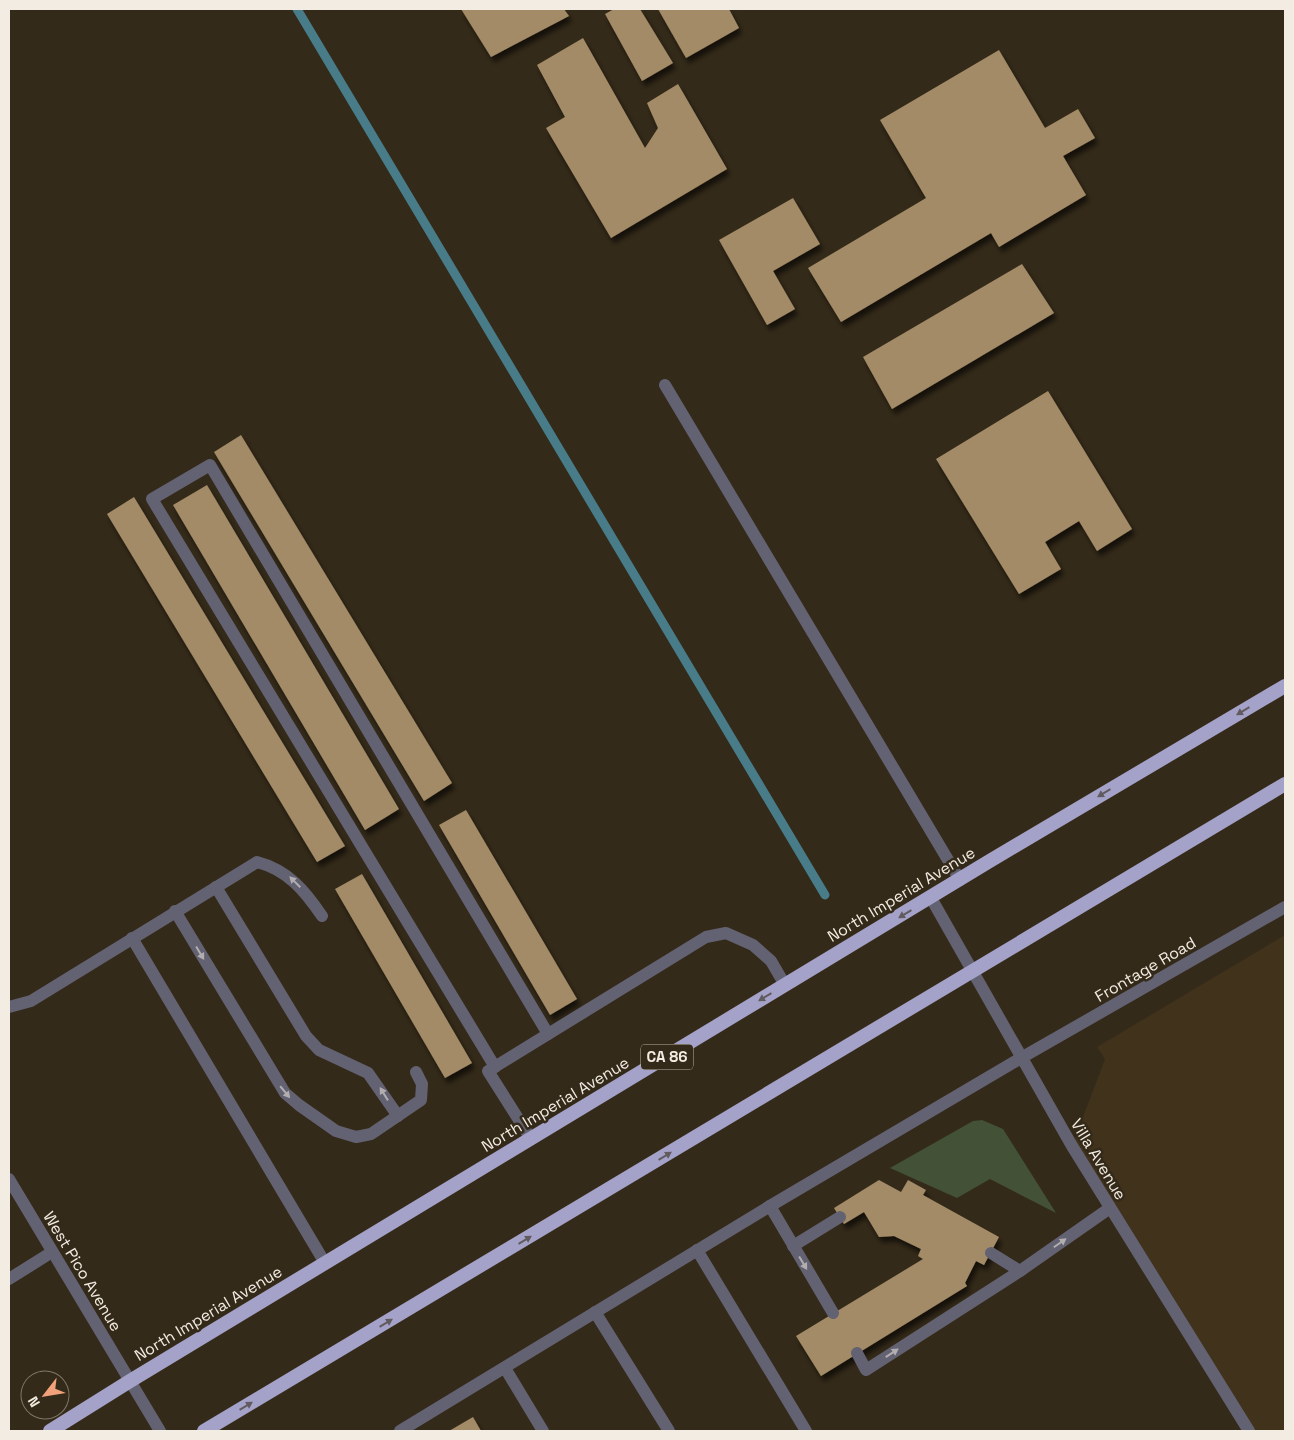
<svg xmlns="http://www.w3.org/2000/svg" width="1294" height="1440" viewBox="0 0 1294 1440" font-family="'Space Grotesk',sans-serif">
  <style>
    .built { fill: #41321c }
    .green { fill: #435137 }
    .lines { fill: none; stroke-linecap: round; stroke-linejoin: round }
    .stream { stroke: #487c89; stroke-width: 9 }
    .building { fill: #a38b67; filter: url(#shadow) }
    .service { stroke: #636273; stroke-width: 12 }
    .minor { stroke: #636273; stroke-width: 12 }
    .trunk { stroke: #a4a2c8; stroke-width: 14 }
    .oneway { fill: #615a5f }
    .oneway2 { fill: #b2aeb0 }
    .labels { text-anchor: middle; stroke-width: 5; stroke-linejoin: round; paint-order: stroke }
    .shield { fill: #342a19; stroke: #bab2a6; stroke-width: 1 }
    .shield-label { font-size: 15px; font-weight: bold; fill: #f3ece2 }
    .street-label { font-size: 16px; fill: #f3ece2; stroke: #342a19 }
  </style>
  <defs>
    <filter id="shadow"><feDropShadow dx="3" dy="5.5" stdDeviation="2.5" flood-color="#0009"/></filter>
  </defs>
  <rect width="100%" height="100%" fill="#342a19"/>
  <polygon class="built" points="1285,935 1285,1431 1251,1431 1072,1146 1105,1059 1097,1047"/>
  <polygon class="green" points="982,1120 1003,1129 1056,1213 990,1179 957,1198 890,1168 973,1121"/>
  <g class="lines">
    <polyline class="stream" points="297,9 825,895"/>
  </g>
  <g class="building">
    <polygon points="461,9 564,9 569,16 491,57"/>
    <polygon points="614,9 640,9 673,63 642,81 605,14"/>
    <polygon points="658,9 729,9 739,28 686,58"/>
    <polygon points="583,38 645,148 658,128 647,103 678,84 727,169 611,238 546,128 565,117 537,65"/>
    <polygon points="999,50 1045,128 1078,109 1095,138 1063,156 1086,195 999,247 991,233 841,322 808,268 926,198 880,120"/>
    <polygon points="793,198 820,244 773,271 795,309 767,325 719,240"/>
    <polygon points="1022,264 1054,313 892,409 863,357"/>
    <polygon points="1048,391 1132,529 1097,551 1079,521 1045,542 1061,569 1019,594 936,459"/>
    <polygon points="241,435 452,783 424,801 214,452"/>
    <polygon points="207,485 399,809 365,830 173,505"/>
    <polygon points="134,497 345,846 317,862 107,514"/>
    <polygon points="466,810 577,999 550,1015 439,825"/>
    <polygon points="362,874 472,1063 445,1078 335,889"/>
    <polygon points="879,1180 901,1192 908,1180 926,1190 923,1195 999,1237 984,1265 976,1261 965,1283 967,1286 821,1376 796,1336 923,1259 918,1256 921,1249 894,1236 879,1237 864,1212 844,1224 834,1208"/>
    <polygon points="473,1417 481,1431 449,1431"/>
  </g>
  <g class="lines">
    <g class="service">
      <polyline points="665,385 960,880"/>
      <polyline points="216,887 306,1036 319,1050 368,1073 398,1116"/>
      <polyline points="175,911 285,1093 299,1105 336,1131 356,1137 371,1134 421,1100 422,1084 416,1072"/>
      <polyline points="132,938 325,1263"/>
      <path d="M9,1007l22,-6 226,-139c31,8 48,29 65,54"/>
      <polyline points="495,1067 152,499 210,465 548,1034"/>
      <polyline points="531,1139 488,1071 706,937 726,933 753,945 771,961 785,985"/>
      <polyline points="770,1206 833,1313"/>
      <polyline points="793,1246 840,1217"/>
      <polyline points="697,1250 806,1431"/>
      <polyline points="991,1253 1020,1271"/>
      <polyline points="9,1279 52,1252"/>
      <polyline points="595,1312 669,1431"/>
      <polyline points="857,1353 866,1370 1020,1271 1110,1208"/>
      <polyline points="505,1368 543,1431"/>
      <polyline points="400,1431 770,1206 1021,1058"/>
    </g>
    <g class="minor">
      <polyline points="931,898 1072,1146 1249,1431"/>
      <polyline points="1021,1058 1285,907"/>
      <polyline points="9,1179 160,1431"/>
    </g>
    <g class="trunk">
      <polyline points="50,1431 130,1381 988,862 1285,686"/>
      <polyline points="204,1431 1285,784"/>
    </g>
  </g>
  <defs><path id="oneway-solid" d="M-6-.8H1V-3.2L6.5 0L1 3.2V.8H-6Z" transform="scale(1.25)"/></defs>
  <g class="oneway">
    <use href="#oneway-solid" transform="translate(1243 711) rotate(149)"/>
    <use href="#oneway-solid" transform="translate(1104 793) rotate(149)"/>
    <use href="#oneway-solid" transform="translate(905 914) rotate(149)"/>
    <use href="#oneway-solid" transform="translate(765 997) rotate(149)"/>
    <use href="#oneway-solid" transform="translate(665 1156) rotate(-31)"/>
    <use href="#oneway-solid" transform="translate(525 1240) rotate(-31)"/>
    <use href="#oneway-solid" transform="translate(386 1323) rotate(-31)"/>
    <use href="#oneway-solid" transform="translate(246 1406) rotate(-31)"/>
  </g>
  <g class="oneway2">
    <use href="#oneway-solid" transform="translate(295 882) rotate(-135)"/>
    <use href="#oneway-solid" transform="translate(200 953) rotate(59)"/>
    <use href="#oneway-solid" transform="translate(285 1092) rotate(50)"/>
    <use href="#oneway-solid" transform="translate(384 1094) rotate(-122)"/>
    <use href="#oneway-solid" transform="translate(1060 1243) rotate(-35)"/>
    <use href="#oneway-solid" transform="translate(803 1263) rotate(59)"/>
    <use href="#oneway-solid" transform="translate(892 1353) rotate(-33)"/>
  </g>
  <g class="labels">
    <rect class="shield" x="641" y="1044.5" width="52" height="25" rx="4"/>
    <g class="shield-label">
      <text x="667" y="1062">CA 86</text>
    </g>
    <g class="street-label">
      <text transform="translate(901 894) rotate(-31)" y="6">North Imperial Avenue</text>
      <text transform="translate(1145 969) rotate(-30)" y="6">Frontage Road</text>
      <text transform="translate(555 1104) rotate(-31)" y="6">North Imperial Avenue</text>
      <text transform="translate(1099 1159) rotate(59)" y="6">Villa Avenue</text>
      <text transform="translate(83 1271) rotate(59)" y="6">West Pico Avenue</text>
      <text transform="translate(208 1313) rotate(-31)" y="6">North Imperial Avenue</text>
    </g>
  </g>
  <rect width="1294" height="1440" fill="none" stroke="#f3ece2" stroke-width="20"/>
  <g transform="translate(45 1395) rotate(239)"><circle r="24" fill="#342a19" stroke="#807869"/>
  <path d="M0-4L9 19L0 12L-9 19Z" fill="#f1a27b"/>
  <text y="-8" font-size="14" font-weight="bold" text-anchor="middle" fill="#f3ece2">N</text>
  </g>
</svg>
